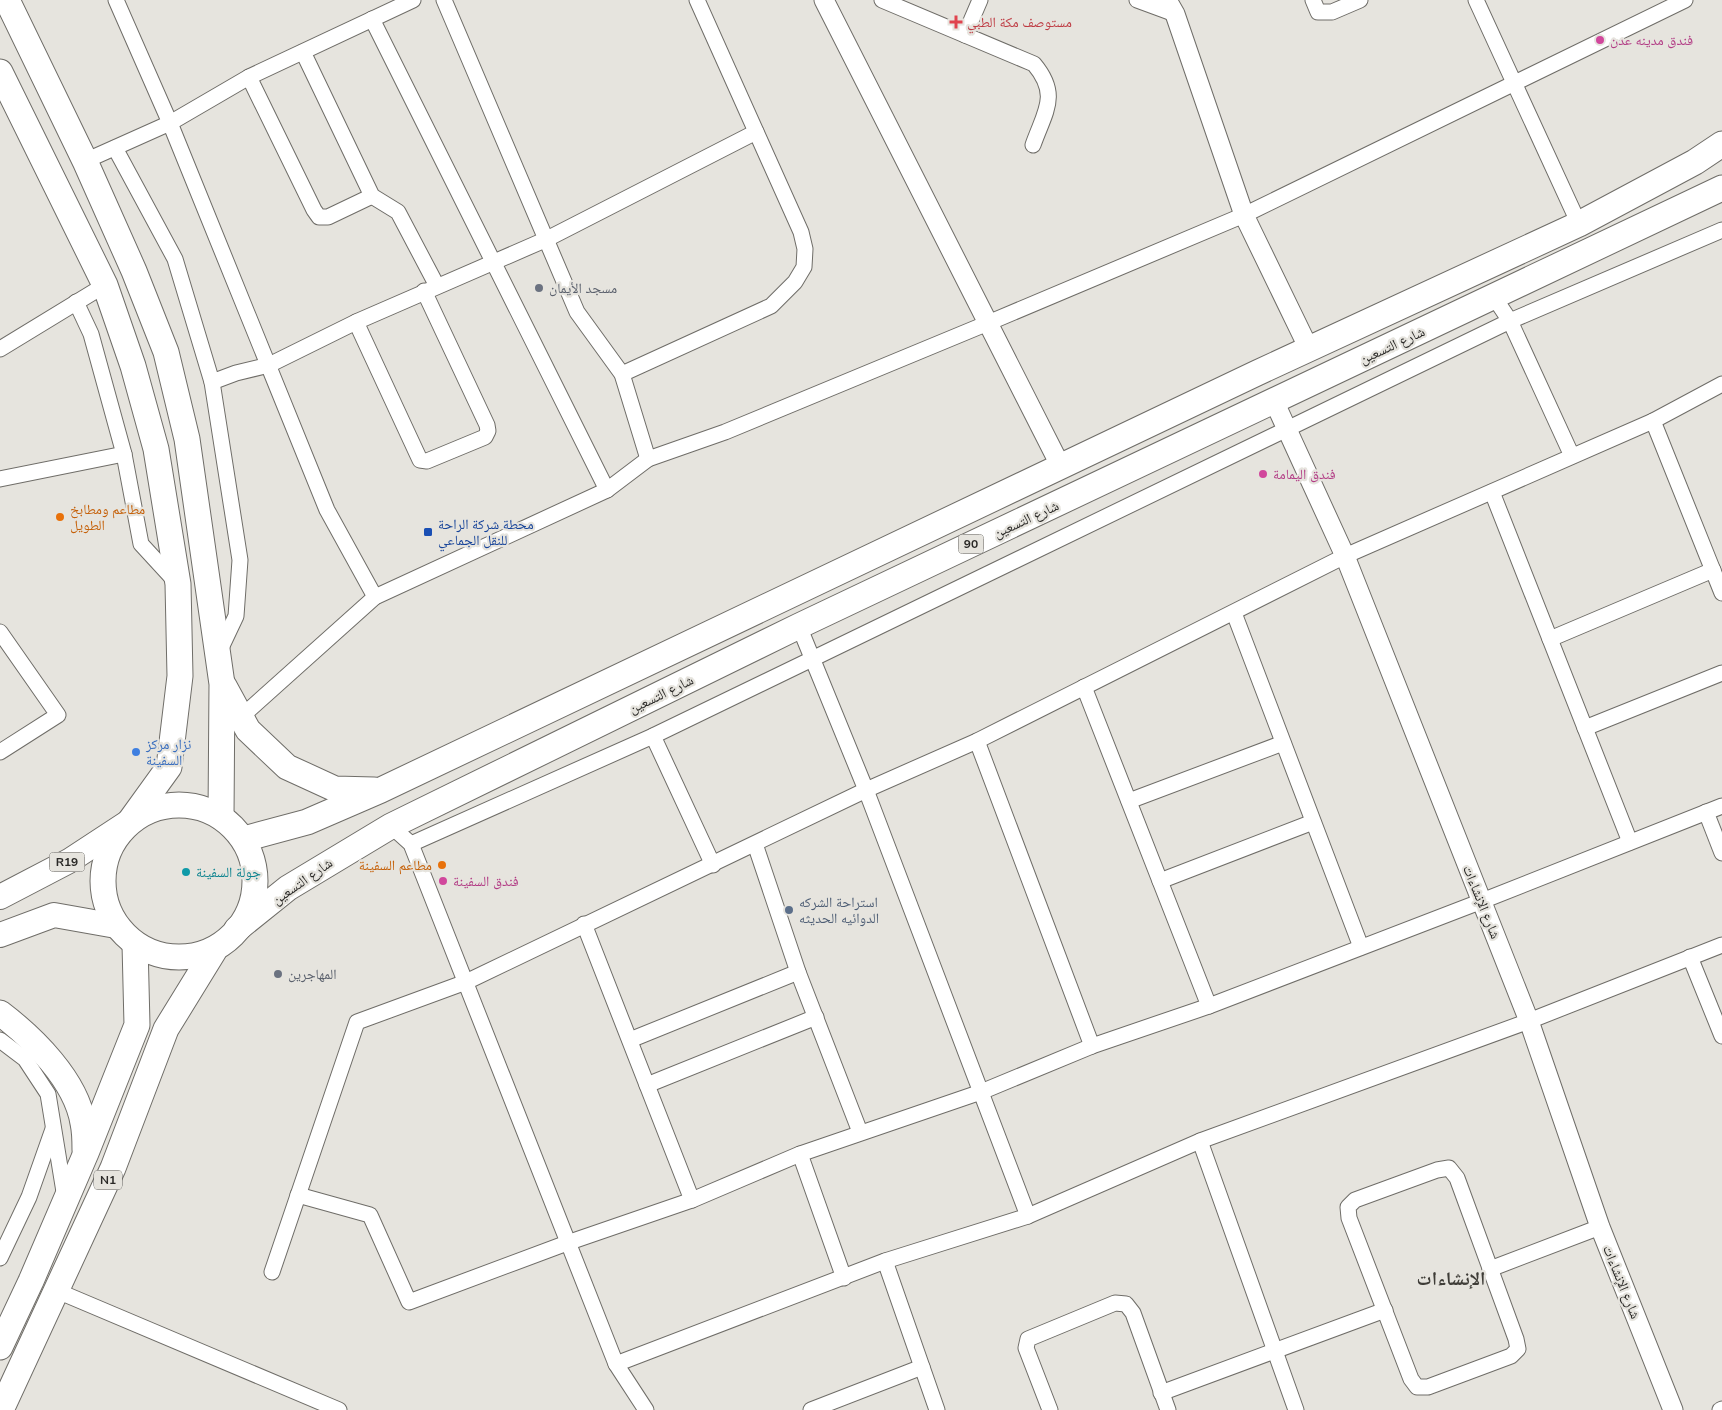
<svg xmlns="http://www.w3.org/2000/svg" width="1722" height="1410" viewBox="0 0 1722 1410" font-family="'Nunito Sans','Noto Naskh Arabic',sans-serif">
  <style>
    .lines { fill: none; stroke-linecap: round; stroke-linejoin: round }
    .minor-casing { stroke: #6f6d68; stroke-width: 17 }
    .tertiary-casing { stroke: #6f6d68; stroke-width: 21 }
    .primary-casing { stroke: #6f6d68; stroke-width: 26 }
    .trunk-casing { stroke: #6f6d68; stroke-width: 27 }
    .minor { stroke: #fff; stroke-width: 15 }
    .tertiary { stroke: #fff; stroke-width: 19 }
    .primary { stroke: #fff; stroke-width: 24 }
    .trunk { stroke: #fff; stroke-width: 25 }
    .health-dot { fill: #e0444e; stroke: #e6e4de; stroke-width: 2 }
    .hotel-dot { fill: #d1479c; stroke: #e6e4de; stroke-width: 2 }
    .worship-dot { fill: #6b7280; stroke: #e6e4de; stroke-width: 2 }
    .food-dot { fill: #e8710a; stroke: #e6e4de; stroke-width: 2 }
    .transit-dot { fill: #1a4fb4; stroke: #e6e4de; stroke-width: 2 }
    .shop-dot { fill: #3f7fe0; stroke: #e6e4de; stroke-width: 2 }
    .culture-dot { fill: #0f9aa8; stroke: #e6e4de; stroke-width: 2 }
    .service-dot { fill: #5c6f8a; stroke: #e6e4de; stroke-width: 2 }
    .labels { text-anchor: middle; stroke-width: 4.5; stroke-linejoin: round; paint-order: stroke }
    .shield { fill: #e6e4de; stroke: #62615e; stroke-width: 1 }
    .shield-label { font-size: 12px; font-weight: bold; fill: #2a2927 }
    .health-label { font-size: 14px; fill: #be3a42; stroke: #e6e4de; text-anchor: start }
    .hotel-label { font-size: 14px; fill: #b23c85; stroke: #e6e4de; text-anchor: start }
    .worship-label { font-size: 14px; fill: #5b616d; stroke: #e6e4de; text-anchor: start }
    .street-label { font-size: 14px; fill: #2a2927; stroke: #e6e4de }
    .food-label { font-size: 14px; fill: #c56008; stroke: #e6e4de; text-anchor: start }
    .transit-label { font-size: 14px; fill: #164399; stroke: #e6e4de; text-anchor: start }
    .shop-label { font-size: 14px; fill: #366cbe; stroke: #e6e4de; text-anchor: start }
    .culture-label { font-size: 14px; fill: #0d838f; stroke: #e6e4de; text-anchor: start }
    .service-label { font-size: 14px; fill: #4e5e75; stroke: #e6e4de; text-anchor: start }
    .district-label { font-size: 19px; font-weight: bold; fill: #3f3d38; stroke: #e6e4de }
  </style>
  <rect width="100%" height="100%" fill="#e6e4de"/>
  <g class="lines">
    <g class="minor-casing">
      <g id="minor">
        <polyline points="116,0 170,123 327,510 375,597"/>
        <polyline points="444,0 577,312 622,374 648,459"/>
        <path d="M882,0l152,64c26,31 11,47 -1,81"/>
        <polyline points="1137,0 1175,14"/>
        <polyline points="1313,0 1318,12 1332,12 1360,0"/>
        <polyline points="1476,0 1579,224"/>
        <polyline points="372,19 607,490"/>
        <polyline points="965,35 980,0"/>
        <polyline points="303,52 372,196 398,212 437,286"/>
        <polyline points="249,77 314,210 319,217 328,217 372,196"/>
        <polyline points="115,148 175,259 212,382 240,560 236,616 219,652"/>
        <polyline points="85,161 170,123 249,77 413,0"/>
        <polyline points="1494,297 1510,321 1572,456"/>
        <polyline points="76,302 91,334 124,454 141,544 175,581"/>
        <polyline points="356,322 420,460 427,461 485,437 488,431 487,425 424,291"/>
        <polyline points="0,349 105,285"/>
        <polyline points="622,374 771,306 795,282 804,267 805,249 801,232 697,0"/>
        <polyline points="212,382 236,373 269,365 356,322 547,239 756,132"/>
        <polyline points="1653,421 1722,593"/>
        <polyline points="0,479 124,454"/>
        <polyline points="1492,492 1630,842"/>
        <polyline points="1234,613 1361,947"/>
        <polyline points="799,626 866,790 1028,1216"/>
        <polyline points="0,632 58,715 0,752"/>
        <polyline points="1550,639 1713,570"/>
        <polyline points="1084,687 1209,1006"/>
        <polyline points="241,717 375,597 607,490 648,459 725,432 988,323 1244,215 1685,0"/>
        <polyline points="1585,728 1722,673"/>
        <polyline points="653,736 713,865"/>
        <polyline points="977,741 1092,1046"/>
        <polyline points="1129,801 1283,743"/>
        <polyline points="1706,812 1722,853"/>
        <polyline points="391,826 411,844 616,1364 646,1410"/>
        <polyline points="411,844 653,736 1510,321 1722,230"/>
        <polyline points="755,844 798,972 860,1132"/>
        <polyline points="1160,881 1313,822"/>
        <polyline points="584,924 692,1200"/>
        <polyline points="1690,957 1722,1036"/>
        <polyline points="0,1040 25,1059 48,1094 65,1198"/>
        <polyline points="630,1040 798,972"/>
        <polyline points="647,1085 816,1017"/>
        <polyline points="1200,1141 1296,1410"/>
        <polyline points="800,1154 844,1278"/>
        <polygon points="1449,1168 1457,1178 1516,1339 1518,1349 1511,1356 1428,1387 1417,1387 1411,1379 1349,1218 1348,1207 1355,1200 1437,1170"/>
        <polyline points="298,1195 370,1215 409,1302 567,1243 692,1200 800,1154 981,1092 1092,1046 1209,1006 1482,901 1722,806"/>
        <polyline points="0,1258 29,1197 53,1129"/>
        <polyline points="885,1261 937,1410"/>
        <polyline points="1490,1269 1600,1227"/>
        <polyline points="272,1272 357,1022 466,982 866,790 977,741 1345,556 1653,421 1722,384"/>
        <polyline points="55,1290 339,1410"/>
        <polyline points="616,1364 885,1261 1028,1216 1200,1141 1529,1021 1722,945"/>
        <polyline points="1161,1393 1385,1310"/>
        <polyline points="811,1410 922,1367"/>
        <polyline points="1050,1410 1026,1348 1028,1339 1115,1303 1126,1304 1133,1313 1168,1410"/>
        <polyline points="1720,1410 1722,1409"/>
      </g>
    </g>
    <g class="tertiary-casing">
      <g id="tertiary">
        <polyline points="824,0 1061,467"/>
        <polyline points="1167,0 1175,14 1244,215 1309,349"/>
        <polyline points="1274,401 1345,556 1529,1021 1600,1227 1673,1410"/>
      </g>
    </g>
    <g class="primary-casing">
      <g id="primary">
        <polyline points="0,897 69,861 130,821"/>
        <polyline points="0,935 54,915 116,926"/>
      </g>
    </g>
    <g class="trunk-casing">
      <g id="trunk">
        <polyline points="7,0 85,161 134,271 166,352 187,439 222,684 221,817"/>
        <polyline points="0,72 105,285 133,366 156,449 178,584 180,676 169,767 130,821"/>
        <polyline points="224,686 248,730 287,767 335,789 374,790"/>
        <circle cx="179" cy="881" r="76"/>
        <polyline points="244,839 307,822 381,790 1257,373 1579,224 1695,162 1722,144"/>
        <polyline points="237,929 288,888 391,826 799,626 1722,188"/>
        <path d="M0,1013c33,25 76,67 83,110 2,9 2,18 2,27"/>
        <polyline points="0,1347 31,1281 86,1153 137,1025 135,944"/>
        <polyline points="1,1410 113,1168 166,1029 214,951"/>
      </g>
    </g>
    <use href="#minor" class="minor"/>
    <use href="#tertiary" class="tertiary"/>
    <use href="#primary" class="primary"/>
    <use href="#trunk" class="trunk"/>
  </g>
  <path class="health-dot" d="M953.5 14.5h5v5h5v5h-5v5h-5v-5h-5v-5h5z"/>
  <g class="hotel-dot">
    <circle cx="1600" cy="40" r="5"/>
    <circle cx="1263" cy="474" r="5"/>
    <circle cx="443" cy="881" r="5"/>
  </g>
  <g class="worship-dot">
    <circle cx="539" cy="288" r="5"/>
    <circle cx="278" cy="974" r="5"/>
  </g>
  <g class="food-dot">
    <circle cx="60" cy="517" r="5"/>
    <circle cx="442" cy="865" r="5"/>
  </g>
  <rect class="transit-dot" x="423" y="527" width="10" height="10" rx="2.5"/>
  <circle class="shop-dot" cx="136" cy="752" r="5"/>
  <circle class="culture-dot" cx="186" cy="872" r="5"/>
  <circle class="service-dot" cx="789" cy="910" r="5"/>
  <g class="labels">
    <g class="shield">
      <rect x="958.5" y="534.5" width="25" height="19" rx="4"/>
      <rect x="49.5" y="852.5" width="35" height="19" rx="4"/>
      <rect x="94" y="1170.5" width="28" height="19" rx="4"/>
    </g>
    <g class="shield-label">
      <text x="971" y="548">90</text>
      <text x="67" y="866">R19</text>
      <text x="108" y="1184">N1</text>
    </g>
    <g class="health-label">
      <text x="967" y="27">مستوصف مكة الطبي</text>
    </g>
    <g class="hotel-label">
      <text x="1610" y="45">فندق مدينه عدن</text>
      <text x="1273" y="479">فندق اليمامة</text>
      <text x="453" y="886">فندق السفينة</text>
    </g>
    <g class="worship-label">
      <text x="549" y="293">مسجد الأيمان</text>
      <text x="288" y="979">المهاجرين</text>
    </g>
    <g class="street-label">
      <text transform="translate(1392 345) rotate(-25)" y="5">شارع التسعين</text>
      <text transform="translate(1026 519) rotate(-25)" y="5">شارع التسعين</text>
      <text transform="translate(661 694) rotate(-26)" y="5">شارع التسعين</text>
      <text transform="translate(302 881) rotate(-35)" y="5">شارع التسعين</text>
      <text transform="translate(1482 902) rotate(68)" y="5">شارع الإنشاءات</text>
      <text transform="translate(1622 1282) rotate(68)" y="5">شارع الإنشاءات</text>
    </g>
    <g class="food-label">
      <text x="70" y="514">مطاعم ومطابخ<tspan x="70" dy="16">الطويل</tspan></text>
      <text x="432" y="870" text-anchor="end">مطاعم السفينة</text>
    </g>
    <g class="transit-label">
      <text x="438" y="529">محطة شركة الراحة<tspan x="438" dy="16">للنقل الجماعي</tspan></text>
    </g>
    <g class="shop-label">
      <text x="146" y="749">نزار مركز<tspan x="146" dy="16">السفينة</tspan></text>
    </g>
    <g class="culture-label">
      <text x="196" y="877">جولة السفينة</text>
    </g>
    <g class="service-label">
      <text x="799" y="907">استراحة الشركه<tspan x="799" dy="16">الدوائيه الحديثه</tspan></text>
    </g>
    <g class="district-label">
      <text x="1451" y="1285">الإنشاءات</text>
    </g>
  </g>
</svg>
